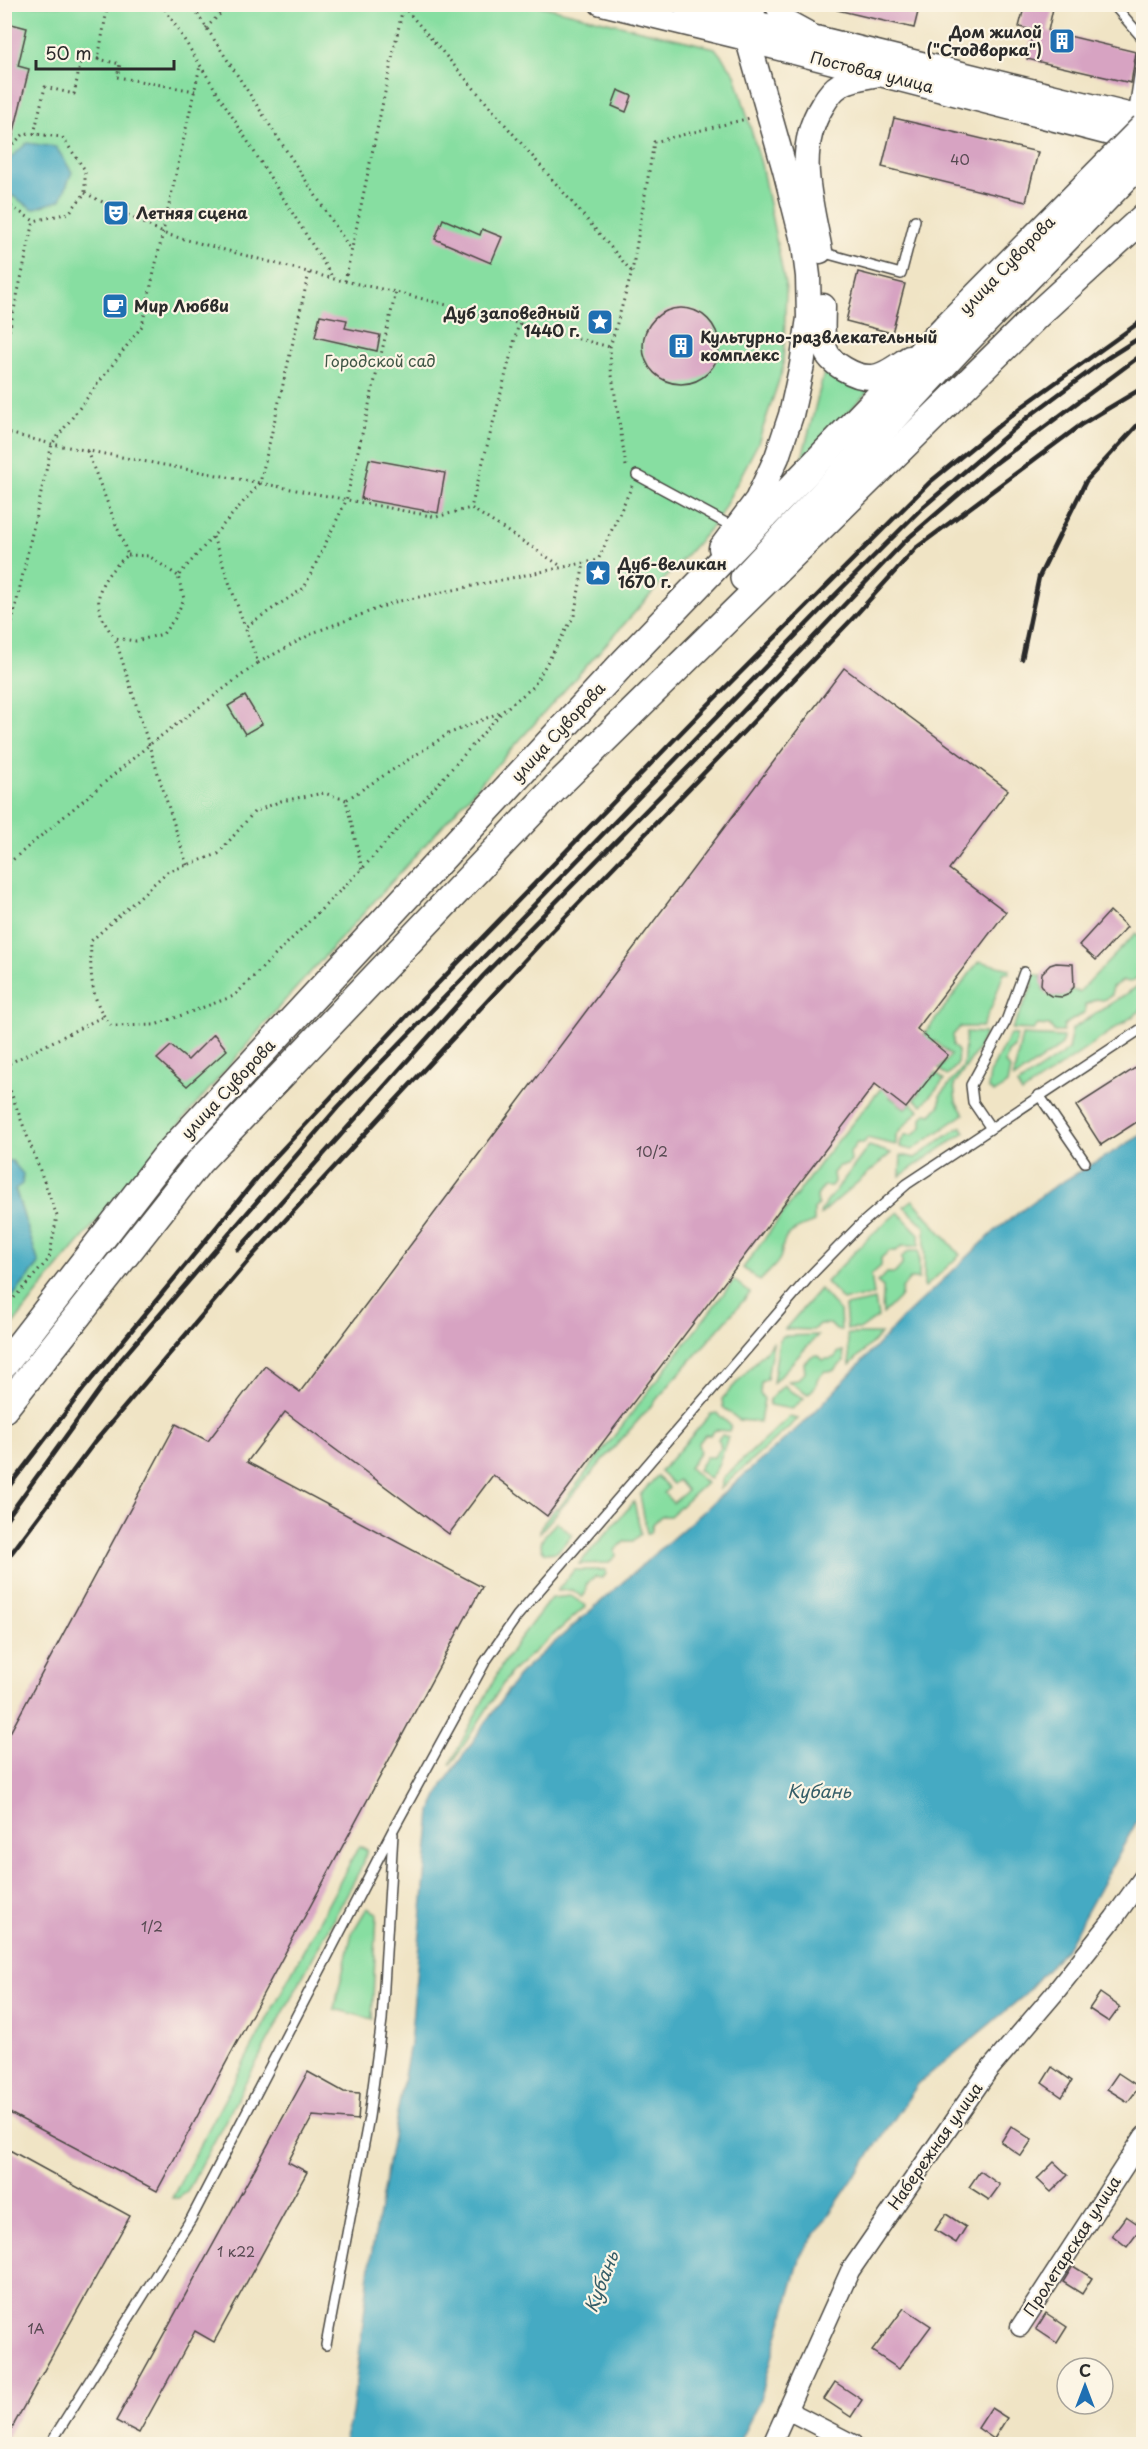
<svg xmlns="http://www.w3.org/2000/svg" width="1148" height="2449" viewBox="0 0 1148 2449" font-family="'Playpen Sans',sans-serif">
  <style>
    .green { fill: #87dea1; stroke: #598466; stroke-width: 1.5 }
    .water { fill: #44aac3; stroke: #386a77; stroke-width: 1.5 }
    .building { fill: #d7a3c2 }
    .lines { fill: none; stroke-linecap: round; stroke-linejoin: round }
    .service-casing { stroke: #494742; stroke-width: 12 }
    .minor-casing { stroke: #494742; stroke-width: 21 }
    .tertiary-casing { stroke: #494742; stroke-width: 24 }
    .secondary-casing { stroke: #494742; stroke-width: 27 }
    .primary-casing { stroke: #494742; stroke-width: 30 }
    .path { stroke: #494742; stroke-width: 3; stroke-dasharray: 1.5 4.5; stroke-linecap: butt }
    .service { stroke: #fff; stroke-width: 9 }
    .minor { stroke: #fff; stroke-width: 18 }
    .tertiary { stroke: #fff; stroke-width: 21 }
    .secondary { stroke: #fff; stroke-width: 24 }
    .primary { stroke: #fff; stroke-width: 27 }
    .rail { stroke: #2b2b2b; stroke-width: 4.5 }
    .primary-bridge-casing { stroke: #494742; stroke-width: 30; stroke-linecap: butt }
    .primary-bridge { stroke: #fff; stroke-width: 27 }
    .labels { text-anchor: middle; stroke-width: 4.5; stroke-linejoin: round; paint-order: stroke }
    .number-label { font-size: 14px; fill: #564951 }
    .poi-label { font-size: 16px; font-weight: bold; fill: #2b2b2b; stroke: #fcf5e5; text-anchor: start }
    .street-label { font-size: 16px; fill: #2b2b2b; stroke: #fcf5e5 }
    .park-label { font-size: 16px; fill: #425848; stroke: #fcf5e5 }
    .water-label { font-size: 18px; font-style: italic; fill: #355e68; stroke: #fcf5e5 }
  </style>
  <rect width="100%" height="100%" fill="#fcf5e5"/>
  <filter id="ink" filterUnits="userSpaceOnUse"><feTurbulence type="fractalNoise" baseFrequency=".0167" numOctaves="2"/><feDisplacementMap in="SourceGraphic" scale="12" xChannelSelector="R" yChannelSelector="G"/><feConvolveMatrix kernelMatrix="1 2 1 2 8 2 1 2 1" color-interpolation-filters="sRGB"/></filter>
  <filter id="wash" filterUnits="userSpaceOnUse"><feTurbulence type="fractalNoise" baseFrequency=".008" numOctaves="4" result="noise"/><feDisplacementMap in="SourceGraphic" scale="24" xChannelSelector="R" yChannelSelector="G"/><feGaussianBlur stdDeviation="1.35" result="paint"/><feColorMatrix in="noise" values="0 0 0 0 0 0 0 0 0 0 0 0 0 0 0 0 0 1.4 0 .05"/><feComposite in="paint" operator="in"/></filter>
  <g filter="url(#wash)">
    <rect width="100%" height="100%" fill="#f0e4c5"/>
    <g class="green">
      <polygon points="5,5 537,5 715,48 735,74 761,164 786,289 783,368 758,443 717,521 279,1007 58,1267 5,1335 5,1306 39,1264 15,1188 12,1161 4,1161"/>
      <polygon points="826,365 874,385 801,462"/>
      <polygon points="1136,933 1143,941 1143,977 1138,977 1131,982 1123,981 1112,987 1112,995 1103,1000 1096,999 1085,1005 1085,1012 1064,1025 1063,1032 1055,1032 1050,1026 1038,1025 1033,1030 1012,1029 1033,985 1030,973 1041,976 1043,989 1051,996 1062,997 1072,990 1079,992"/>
      <path d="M979,961l31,8 -1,4 -5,-1 -12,34 -10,21h-22l-7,8v11l5,5 -1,14 -10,11 -8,-7 12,-14 -16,-14 -21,24 17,14 5,-6 8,7 -22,25 -8,-6 5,-6 -16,-12 -13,16 16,12 5,-6 8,7 -23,25v10l-29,-7 -3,5h-7l-7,9 1,9 -4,4 -8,1 -6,7 1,9 -3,4h-7l-7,10 1,9 -4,4v13c-9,4 -26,8 -30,20 -3,6 -1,12 -5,18 -4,7 -13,14 -19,21l-17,-13 80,-109 92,-112z"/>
      <polygon points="1141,984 1143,984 1143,1009 1022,1093 1017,1085 1068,1050 1072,1029"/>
      <polygon points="966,1032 985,1033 978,1049 954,1085 956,1102 964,1114 912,1150 900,1147 901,1141 905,1135 913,1135 922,1127 922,1118 926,1113 932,1114 940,1105 940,1096 963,1067"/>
      <polygon points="1010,1034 1017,1035 1014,1047 1008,1052 1005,1063 1010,1069 1007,1084 994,1093 988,1088 990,1073"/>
      <polygon points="1022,1035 1063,1037 1062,1045 1013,1079"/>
      <polygon points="961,1126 965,1132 900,1176 901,1155 915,1158"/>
      <polygon points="869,1146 891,1153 820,1215 821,1210"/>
      <polygon points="913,1200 960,1255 924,1288 925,1227 904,1206"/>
      <polygon points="898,1212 919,1234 919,1246 902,1246 896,1251 889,1251 881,1258 881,1266 871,1275 874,1295 843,1300 826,1282 870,1236"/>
      <path d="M909,1251h10v28h-9l-8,9 -1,8 -18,18c-2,-10 1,-17 0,-27l-6,-5 10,-9h8l7,-8v-8z"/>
      <polygon points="734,1280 750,1293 540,1532 541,1526 556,1508 558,1509"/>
      <polygon points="820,1289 840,1311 841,1330 836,1330 830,1324 819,1324 813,1330 785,1329"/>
      <polygon points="875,1300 878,1317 861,1329 847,1329 845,1306"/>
      <polygon points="847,1334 881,1334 850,1365"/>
      <polygon points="818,1335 773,1383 779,1341 783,1336"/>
      <polygon points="773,1343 767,1379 761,1382 760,1394 764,1399 760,1422 739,1420 723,1407 722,1399"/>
      <polygon points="843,1351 844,1361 833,1371 825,1371 817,1379 816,1386 808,1394 788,1381 797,1380 805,1372 804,1363 812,1356 817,1355 822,1360 834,1358 839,1352"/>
      <polygon points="784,1385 790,1391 804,1398 792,1409 769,1405 770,1399"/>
      <polygon points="717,1413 731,1426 729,1431 715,1430 711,1435 705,1435 698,1444 700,1452 689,1468 706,1483 670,1516 661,1516 653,1524 651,1533 647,1533 640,1495 657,1476 669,1488 664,1493 673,1503 687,1491 678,1480 673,1484 660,1472 711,1414"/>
      <polygon points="789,1417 798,1419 720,1489 723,1478"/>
      <polygon points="722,1435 728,1437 717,1468 710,1479 698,1470 706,1457 714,1457 721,1447 718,1439"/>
      <polygon points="634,1502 641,1534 633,1541 625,1541 615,1550 616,1556 608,1563 579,1564"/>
      <path d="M557,1522l15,13 -15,17 -12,1c-11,-11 4,-22 12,-31z"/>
      <polygon points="574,1570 606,1570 606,1574 602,1578 595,1577 586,1585 585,1594 582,1597 572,1590 557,1591"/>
      <polygon points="571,1596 586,1606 510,1673 451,1765 450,1764 502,1665 518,1641 551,1598"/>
      <polygon points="359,1846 367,1850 363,1864 187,2192 178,2198 172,2198"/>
      <polygon points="367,1908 377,1913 372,2019 334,2009 352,1933"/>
    </g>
    <g class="water">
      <polygon points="27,143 56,147 72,172 61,200 33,209 8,193 5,163"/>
      <polygon points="1143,1134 1143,1814 1137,1821 1068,1946 1021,1998 918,2084 801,2255 760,2400 738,2444 343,2444 352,2414 371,2256 410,2044 431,1811 444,1783 520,1673 810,1417 902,1319 997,1229 1050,1189"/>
      <polygon points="5,1161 12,1161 23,1174 22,1184 15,1189 39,1264 5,1306"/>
    </g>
    <g id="blocks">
      <g class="building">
        <polygon points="838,4 920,4 914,28 837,10"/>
        <polygon points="1025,4 1054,4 1048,31 1136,52 1131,83 1027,59 1033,30 1019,27"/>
        <polygon points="4,22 27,28 18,66 29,69 10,148 4,147"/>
        <polygon points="618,90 632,96 626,112 612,106"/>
        <polygon points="894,118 1038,152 1026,202 882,167"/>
        <polygon points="443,219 480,235 482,229 502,237 491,263 435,239"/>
        <polygon points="858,272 905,284 892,333 846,321"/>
        <circle cx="681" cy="346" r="38"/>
        <polygon points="320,315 347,320 345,328 380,335 377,351 315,337"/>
        <polygon points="369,459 445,473 438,513 361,499"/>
        <polygon points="844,668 1008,790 949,869 1006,912 917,1029 948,1055 906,1108 875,1084 547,1516 493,1475 449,1534 285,1412 247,1462 482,1587 157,2191 4,2110 4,1744 176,1424 208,1441 265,1366 300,1392"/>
        <polygon points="245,696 262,724 245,734 228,706"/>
        <polygon points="1110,911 1127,927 1096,960 1079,945"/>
        <polygon points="1056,963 1073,964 1074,987 1067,995 1062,997 1051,996 1046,993 1041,984 1042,973 1050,965"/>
        <polygon points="214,1034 227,1050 187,1086 157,1059 171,1046 188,1060"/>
        <polygon points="1143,1063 1143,1118 1101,1145 1076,1106"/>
        <polygon points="1100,1993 1120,2007 1109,2022 1089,2009"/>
        <polygon points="1052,2067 1072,2081 1062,2097 1042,2083"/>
        <polygon points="308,2072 344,2092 360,2093 358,2120 313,2116 288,2162 307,2172 214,2342 195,2331 139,2433 116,2421"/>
        <polygon points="1118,2073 1139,2087 1128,2102 1107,2089"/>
        <polygon points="1011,2126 1032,2140 1021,2156 1001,2142"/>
        <polygon points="4,2147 130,2216 4,2442"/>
        <polygon points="1054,2162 1068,2175 1051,2192 1037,2179"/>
        <polygon points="980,2171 1000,2185 989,2200 969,2187"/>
        <polygon points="946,2214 966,2227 956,2243 935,2230"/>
        <polygon points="1126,2216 1142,2227 1127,2247 1112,2235"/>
        <polygon points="1073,2266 1092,2278 1082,2294 1063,2282"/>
        <polygon points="904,2308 931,2326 899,2369 872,2351"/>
        <polygon points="1046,2313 1067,2327 1057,2343 1036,2329"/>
        <polygon points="835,2382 862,2400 851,2417 824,2399"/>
        <polygon points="991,2408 1007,2418 994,2439 978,2428"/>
      </g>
    </g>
  </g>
  <g filter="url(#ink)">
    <use href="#blocks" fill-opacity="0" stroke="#494742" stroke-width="1.5"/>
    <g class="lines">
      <g class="service-casing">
        <g id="service">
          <polyline points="1113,4 1144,40"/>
          <polyline points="1133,116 1144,44"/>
          <polyline points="821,252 901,274 915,220"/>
          <polyline points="637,475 735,528"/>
          <polyline points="1039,1095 1085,1162"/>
          <polyline points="990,1127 973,1102 971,1085 1006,1021 1024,972"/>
          <polyline points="326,2345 369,2117 382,2020 393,1834"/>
          <polyline points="50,2444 191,2219 393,1830 485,1662 517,1616 809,1277 859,1226 907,1184 1144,1027"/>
        </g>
      </g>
      <g class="minor-casing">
        <g id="minor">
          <polyline points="1020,2327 1144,2136"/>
          <polyline points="787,2410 853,2444"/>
          <polyline points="772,2444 850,2271 988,2071 1053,1995 1114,1918 1144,1876"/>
        </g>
      </g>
      <g class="tertiary-casing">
        <g id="tertiary">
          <polyline points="600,4 748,40"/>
          <polyline points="683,4 751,22"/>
          <polyline points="775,4 784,19 806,31"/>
        </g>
      </g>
      <g class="secondary-casing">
        <g id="secondary">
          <polyline points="751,22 1144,119"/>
          <polyline points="748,40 1144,142"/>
          <path d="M820,251c-9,-50 -26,-100 2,-145 4,-7 11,-17 18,-21 11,-7 27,-9 40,-11"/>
          <path d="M823,306c0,14 -2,29 2,43 5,15 31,29 46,28 14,0 27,-12 38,-19"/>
          <polyline points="721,548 757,500 777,457 791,415 802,365 809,318 808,276 804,245 785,170 748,40 754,4"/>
        </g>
      </g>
      <g class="primary-casing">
        <g id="primary">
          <polyline points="744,578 965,342"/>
          <polyline points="4,1365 166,1156 624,662 947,326"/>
          <polyline points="4,1409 199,1162 555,788 1036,316 1144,217"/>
        </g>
      </g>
      <g class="path">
        <polyline points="162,4 333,278"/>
        <polyline points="191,4 351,250"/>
        <polyline points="403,6 632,272"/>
        <polyline points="206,28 230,4"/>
        <polyline points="98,59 120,64 117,77 195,91"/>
        <polyline points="34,134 45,87 74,94 82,56 98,59 108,4"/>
        <polyline points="4,152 25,133 62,137 85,170 85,193 69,213 34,221 4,202"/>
        <polyline points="85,193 165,234 334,279 396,292 610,347"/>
        <polyline points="309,273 260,483 436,517 471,508"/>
        <polyline points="345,281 403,7"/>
        <polyline points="519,323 471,508 561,566"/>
        <polyline points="4,354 34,221"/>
        <polyline points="4,432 52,444 260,483"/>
        <path d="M87,451l41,104c-32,26 -40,49 -13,83"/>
        <polyline points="626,466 611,369 610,347 632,272 654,142 750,118"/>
        <polyline points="213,537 245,627"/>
        <polyline points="128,555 149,556 178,576"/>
        <polyline points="4,658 52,444 142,326 200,66"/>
        <polyline points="258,663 315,632 395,602 598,560 632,486"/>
        <path d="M346,800l-22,-7 -43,8 -27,11 -36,42 -51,18 -76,69c-1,31 -1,62 21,85l43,-1 79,-29 128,-127 141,-158 30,-24 41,-71 10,-53"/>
        <polyline points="187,865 115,638 136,641 163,634 175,618 184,599 178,576 260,483"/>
        <polyline points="4,867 149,745 258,663 245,627 304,588 346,501 396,292"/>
        <polyline points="362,869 346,800 448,734 501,712"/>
        <polyline points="4,1066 102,1017"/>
        <polyline points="4,1074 57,1216 49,1259 4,1309"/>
      </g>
      <use href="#service" class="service"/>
      <use href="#minor" class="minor"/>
      <use href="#tertiary" class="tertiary"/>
      <use href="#secondary" class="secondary"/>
      <use href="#primary" class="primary"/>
      <g class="rail">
        <polyline points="996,463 1144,353"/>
        <polyline points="1022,659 1039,577 1086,481 1144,418"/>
        <polyline points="238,1250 483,976 726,729 905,541 1002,457"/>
        <polyline points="4,1493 85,1387 266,1167 416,1006 702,711 930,482 1023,406 1144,319"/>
        <polyline points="4,1522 120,1361 338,1107 836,594 922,508 1028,417 1106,359 1144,335"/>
        <polyline points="4,1563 94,1443 254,1254 549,934 854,617 916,548 1082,424 1144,387"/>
      </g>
      <g class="primary-bridge-casing">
        <g id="primary-bridge">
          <polyline points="947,326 1144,127"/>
          <polyline points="965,342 1144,159"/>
        </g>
      </g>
      <use href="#primary-bridge" class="primary-bridge"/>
    </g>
  </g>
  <defs>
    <g id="building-square" transform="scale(1.35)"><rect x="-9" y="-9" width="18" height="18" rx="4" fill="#1f6fb2" stroke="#fcf5e5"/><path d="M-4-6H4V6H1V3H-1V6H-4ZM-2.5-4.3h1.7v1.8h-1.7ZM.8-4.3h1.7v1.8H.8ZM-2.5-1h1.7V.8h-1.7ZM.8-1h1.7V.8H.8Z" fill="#fff"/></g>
    <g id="theatre-square" transform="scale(1.35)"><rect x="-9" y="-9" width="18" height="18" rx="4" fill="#1f6fb2" stroke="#fcf5e5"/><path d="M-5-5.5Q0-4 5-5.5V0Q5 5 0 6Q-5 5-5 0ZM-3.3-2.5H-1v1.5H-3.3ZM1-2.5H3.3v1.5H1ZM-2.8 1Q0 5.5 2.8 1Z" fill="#fff"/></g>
    <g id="cafe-square" transform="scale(1.35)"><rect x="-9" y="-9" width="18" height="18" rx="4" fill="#1f6fb2" stroke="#fcf5e5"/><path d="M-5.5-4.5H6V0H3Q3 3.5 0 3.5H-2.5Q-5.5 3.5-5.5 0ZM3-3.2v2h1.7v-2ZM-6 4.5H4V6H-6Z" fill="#fff"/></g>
    <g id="sight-square" transform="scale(1.35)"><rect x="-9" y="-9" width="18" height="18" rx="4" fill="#1f6fb2" stroke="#fcf5e5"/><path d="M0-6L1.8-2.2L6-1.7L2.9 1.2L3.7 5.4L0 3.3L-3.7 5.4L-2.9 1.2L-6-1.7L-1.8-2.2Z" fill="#fff"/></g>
  </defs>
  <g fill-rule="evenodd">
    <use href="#building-square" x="1062" y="41"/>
    <use href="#theatre-square" x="116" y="213"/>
    <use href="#cafe-square" x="115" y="306"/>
    <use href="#sight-square" x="600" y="322"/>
    <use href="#building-square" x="681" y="346"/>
    <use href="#sight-square" x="598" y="573"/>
  </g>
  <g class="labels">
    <g class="number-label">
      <text x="960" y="165">40</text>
      <text x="652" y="1157">10/2</text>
      <text x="152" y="1932">1/2</text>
      <text x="236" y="2257">1 к22</text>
      <text x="36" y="2334">1А</text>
    </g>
    <g class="poi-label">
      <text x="1042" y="38" text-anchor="end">Дом жилой<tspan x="1042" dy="18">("Стодворка")</tspan></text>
      <text x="136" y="219">Летняя сцена</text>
      <text x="134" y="312">Мир Любви</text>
      <text x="580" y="319" text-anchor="end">Дуб заповедный<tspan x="580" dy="18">1440 г.</tspan></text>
      <text x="700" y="343">Культурно-развлекательный<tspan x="700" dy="18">комплекс</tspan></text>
      <text x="618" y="570">Дуб-великан<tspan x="618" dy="18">1670 г.</tspan></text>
    </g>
    <g class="street-label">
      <text transform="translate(872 72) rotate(14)" y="6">Постовая улица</text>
      <text transform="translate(1007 265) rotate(-46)" y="6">улица Суворова</text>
      <text transform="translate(558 732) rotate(-47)" y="6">улица Суворова</text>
      <text transform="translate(228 1089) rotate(-47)" y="6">улица Суворова</text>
      <text transform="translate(935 2146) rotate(-55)" y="6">Набережная улица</text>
      <text transform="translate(1072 2246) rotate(-57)" y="6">Пролетарская улица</text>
    </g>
    <g class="park-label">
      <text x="380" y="367">Городской сад</text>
    </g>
    <g class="water-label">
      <text x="819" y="1798">Кубань</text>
      <text transform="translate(602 2282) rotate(-69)" y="6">Кубань</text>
    </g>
  </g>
  <rect width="1148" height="2449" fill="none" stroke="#fcf5e5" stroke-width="24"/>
  <g transform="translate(1085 2386)"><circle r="28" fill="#fcf5e5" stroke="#a8a49b" stroke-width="1.5"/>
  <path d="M0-4.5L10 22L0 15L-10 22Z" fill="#1f6fb2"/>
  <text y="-9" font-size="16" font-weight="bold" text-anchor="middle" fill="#2b2b2b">С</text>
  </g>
  <path d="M36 60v9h138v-9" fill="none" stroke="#2b2b2b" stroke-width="3"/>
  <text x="45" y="60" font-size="18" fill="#2b2b2b" stroke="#fcf5e5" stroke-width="4.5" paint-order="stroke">50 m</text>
</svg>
